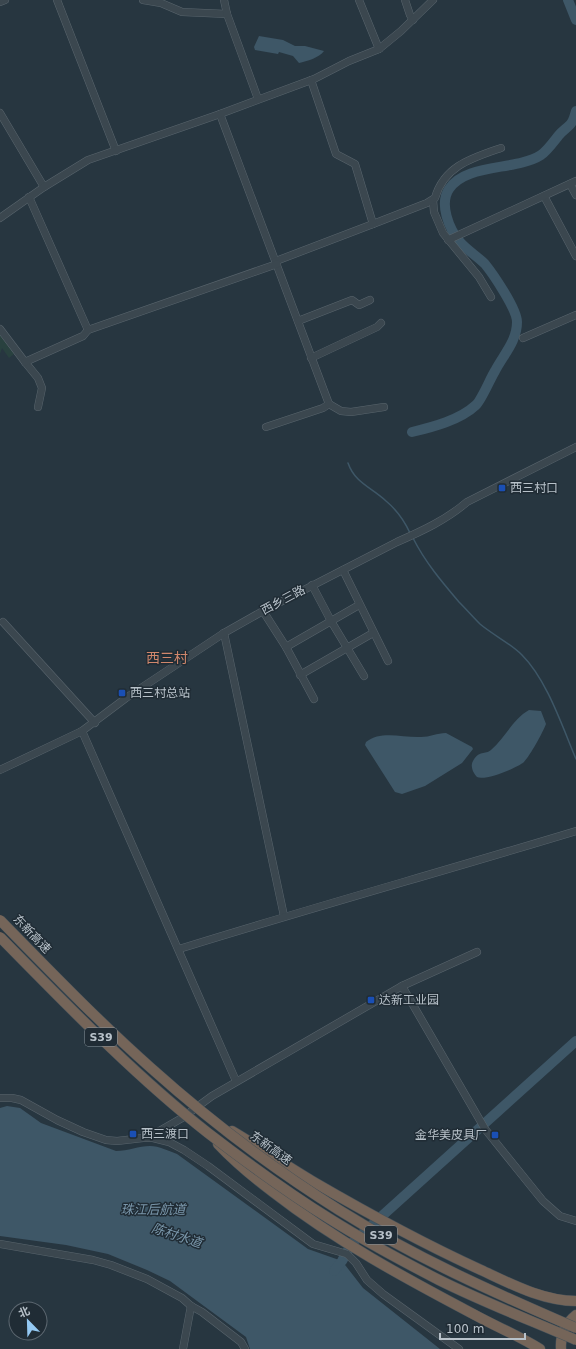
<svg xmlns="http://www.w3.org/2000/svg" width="576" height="1349" viewBox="0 0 576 1349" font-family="'DejaVu Sans','Noto Sans SC',sans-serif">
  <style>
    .green { fill: #29413f }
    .water { fill: #3e5767 }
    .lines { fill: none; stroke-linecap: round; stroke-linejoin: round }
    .stream { stroke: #3e5767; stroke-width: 1.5 }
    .river { stroke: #3e5767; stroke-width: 10 }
    .minor-casing { stroke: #59656d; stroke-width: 8 }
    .highway-casing { stroke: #46525a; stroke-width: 11 }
    .minor { stroke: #3b474f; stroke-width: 7 }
    .highway { stroke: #756559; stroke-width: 10 }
    .highway-bridge-casing { stroke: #46525a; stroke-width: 11; stroke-linecap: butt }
    .highway-bridge { stroke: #756559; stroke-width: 10 }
    .transit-dot { fill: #1a4fb4; stroke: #202c35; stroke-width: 1.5 }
    .labels { text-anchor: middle; stroke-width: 3; stroke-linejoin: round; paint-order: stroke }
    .shield { fill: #202c35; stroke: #8a959d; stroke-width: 1 }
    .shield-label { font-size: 11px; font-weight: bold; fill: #b8c2ca }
    .poi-label { font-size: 12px; fill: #b8c2ca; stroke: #202c35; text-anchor: start }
    .street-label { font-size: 12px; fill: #b8c2ca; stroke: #202c35 }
    .water-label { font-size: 13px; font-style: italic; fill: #7a97ab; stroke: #202c35 }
    .quarter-label { font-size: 14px; fill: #d0876c; stroke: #202c35 }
  </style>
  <rect width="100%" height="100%" fill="#273640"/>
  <polygon class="green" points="0,334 14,354 9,358 2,348 0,354"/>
  <g class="water">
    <path d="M259,36l24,4 12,6h10l19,5c-5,7 -17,10 -25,12l-6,-7 -14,-4 -1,2 -23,-4 -1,-3z"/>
    <path d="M529,710l12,1 5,13c-4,10 -15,30 -22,38 -7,6 -39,19 -47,15 -4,-4 -7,-11 -4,-16 6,-11 12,-6 18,-11 14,-12 22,-31 38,-40z"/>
    <path d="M446,733l26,14 1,2 -11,14 -37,23 -23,8 -7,-2 -30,-47 1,-3c15,-12 37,-4 55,-5 9,0 16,-4 25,-4z"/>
    <path d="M7,1106l13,2 21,15 75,28c12,0 23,-5 34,-5 9,0 19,5 27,8l131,95 34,12 21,27 77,61h-190l-4,-12 -76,-56 -23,-11 -39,-16 -42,-9 -66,-9v-128z"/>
  </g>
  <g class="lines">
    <g class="stream">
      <path d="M348,463c7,20 23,24 38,38 12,10 18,19 24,32"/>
      <path d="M413,538c12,24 29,44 46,64 7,7 14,15 21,22 13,11 30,19 42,31 25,25 40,71 54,104"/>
    </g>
    <g class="river">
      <polyline points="568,0 576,20"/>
      <path d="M412,432c21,-5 48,-12 64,-27 6,-6 14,-26 19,-34 9,-17 22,-30 22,-49 0,-13 -24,-48 -32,-58 -8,-8 -18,-14 -25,-22 -11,-13 -21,-38 -11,-53 17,-26 67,-18 92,-34 7,-5 13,-14 18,-20 4,-5 10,-8 13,-13 2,-3 3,-8 4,-11"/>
      <polyline points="334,1271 342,1261 352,1243 576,1041"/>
    </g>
    <g class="minor-casing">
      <g id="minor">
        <polyline points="57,0 116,151"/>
        <polyline points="143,0 161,3 182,12 227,14"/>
        <polyline points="224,0 227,14 258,99"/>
        <polyline points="359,0 379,49"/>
        <polyline points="405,0 410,15 413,20"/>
        <polyline points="0,2 5,0"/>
        <polyline points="0,113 44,187"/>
        <polyline points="220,114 329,404 323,408 266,427"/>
        <polyline points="570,184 576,195"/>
        <polyline points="544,196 576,256"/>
        <polyline points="29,197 88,330"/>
        <polyline points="433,200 434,212 443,233 479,277 491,297"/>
        <polyline points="0,218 44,187 88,160 220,114 314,79 349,61 379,49 401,31 433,0"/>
        <path d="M373,224l54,-21 8,-5c9,-32 37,-40 66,-50"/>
        <polyline points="448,240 576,181"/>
        <polyline points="276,261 373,224 355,164 336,154 311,80"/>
        <polyline points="298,321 352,300 359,305 370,300"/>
        <polyline points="0,329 25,362 38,378 42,388 38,407"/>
        <polyline points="523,338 576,315"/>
        <polyline points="311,358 377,327 381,323"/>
        <polyline points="25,362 83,336 88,330 277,264"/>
        <polyline points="329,404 341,411 351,412 384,407"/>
        <polyline points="343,570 388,661"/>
        <polyline points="312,585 331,621 364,676"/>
        <polyline points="263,611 286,647 314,699"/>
        <polyline points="3,622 95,723"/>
        <polyline points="224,633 284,916"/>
        <polyline points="286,647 359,605"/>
        <polyline points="300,675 373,633"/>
        <polyline points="82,731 236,1081"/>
        <path d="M0,770l82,-39 44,-33 98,-65 39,-22 134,-69c25,-11 49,-22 70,-40l109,-55"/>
        <path d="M179,949c132,-41 265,-78 397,-118"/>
        <polyline points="402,986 485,1129 543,1201 560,1216 576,1221"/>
        <polyline points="0,1098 12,1098 21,1100 57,1120 83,1132 106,1140 117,1141 143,1138 153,1138 169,1142 184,1150 208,1166 313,1244 347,1254 356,1263 367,1280 383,1294 459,1349"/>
        <polyline points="149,1137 182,1118 212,1096 402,986 477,952"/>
        <polyline points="0,1244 93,1260 111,1265 147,1279 182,1298 191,1306 202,1312 241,1342 245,1349"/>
        <polyline points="183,1349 191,1306"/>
      </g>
    </g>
    <g class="highway-casing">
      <g id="highway">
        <path d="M232,1131c27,16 53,34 80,50 55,32 112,63 169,89 30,14 62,31 95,31"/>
        <path d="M218,1144c17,18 35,33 55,48 63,49 132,86 202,123 22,12 44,21 65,34"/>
        <path d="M561,1349c-1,-15 4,-25 15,-34"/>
      </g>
    </g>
    <use href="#minor" class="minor"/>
    <use href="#highway" class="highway"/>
    <g class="highway-bridge-casing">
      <g id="highway-bridge">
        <path d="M0,920c49,50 98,101 151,148 58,52 121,100 188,142 75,47 156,83 237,118"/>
        <path d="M0,937c66,67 133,137 208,196 39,30 80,60 122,86 35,22 72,42 109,61 44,22 91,40 137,60"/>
      </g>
    </g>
    <use href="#highway-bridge" class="highway-bridge"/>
  </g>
  <g class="transit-dot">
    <rect x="498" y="484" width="8" height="8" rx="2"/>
    <rect x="118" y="689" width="8" height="8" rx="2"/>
    <rect x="367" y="996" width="8" height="8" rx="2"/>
    <rect x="129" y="1130" width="8" height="8" rx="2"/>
    <rect x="491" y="1131" width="8" height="8" rx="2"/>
  </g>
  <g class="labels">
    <g class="shield">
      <rect x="85" y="1028" width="32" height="18" rx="3"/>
      <rect x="365" y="1226" width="32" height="18" rx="3"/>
    </g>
    <g class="shield-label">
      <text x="101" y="1041">S39</text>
      <text x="381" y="1239">S39</text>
    </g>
    <g class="poi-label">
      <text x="510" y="492">西三村口</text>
      <text x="130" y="697">西三村总站</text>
      <text x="379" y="1004">达新工业园</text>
      <text x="141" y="1138">西三渡口</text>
      <text x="487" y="1139" text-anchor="end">金华美皮具厂</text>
    </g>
    <g class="street-label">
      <text transform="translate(283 600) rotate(-28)" y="4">西乡三路</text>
      <text transform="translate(32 934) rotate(46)" y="4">东新高速</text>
      <text transform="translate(271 1148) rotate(36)" y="4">东新高速</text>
    </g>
    <g class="water-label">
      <text x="153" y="1214">珠江后航道</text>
      <text transform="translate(177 1235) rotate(18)" y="5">陈村水道</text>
    </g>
    <g class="quarter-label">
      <text x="167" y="663">西三村</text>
    </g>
  </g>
  <g transform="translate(28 1321) rotate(337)"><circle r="19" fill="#202c35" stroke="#5d6871"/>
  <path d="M0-3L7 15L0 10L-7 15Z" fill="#94c9f3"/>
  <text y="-6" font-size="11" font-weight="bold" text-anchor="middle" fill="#b8c2ca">北</text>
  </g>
  <path d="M440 1333v6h85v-6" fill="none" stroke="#b8c2ca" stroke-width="2"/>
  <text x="446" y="1333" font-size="12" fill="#b8c2ca" stroke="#202c35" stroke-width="3" paint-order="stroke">100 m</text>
</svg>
